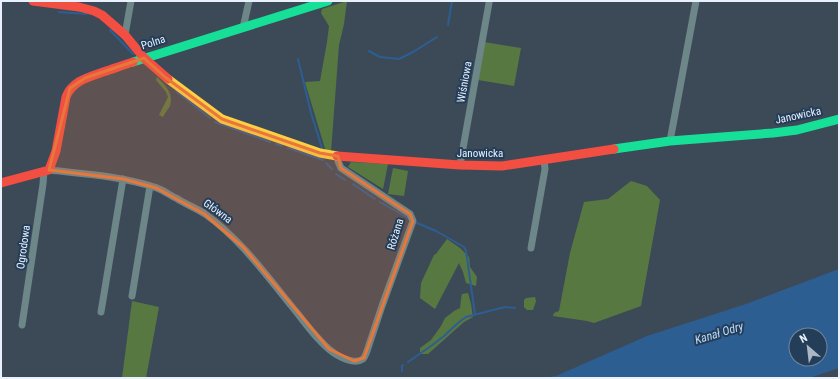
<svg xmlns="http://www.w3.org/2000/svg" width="840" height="379" viewBox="0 0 840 379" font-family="'Roboto Condensed',sans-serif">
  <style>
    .green { fill: #587842 }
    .water { fill: #2d5e92; fill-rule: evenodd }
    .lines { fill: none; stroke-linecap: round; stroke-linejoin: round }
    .stream { stroke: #2d5e92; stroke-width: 2 }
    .street { stroke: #6d8688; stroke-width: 7 }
    .fast { stroke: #16e098; stroke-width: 9 }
    .slow { stroke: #ffcf43; stroke-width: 9 }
    .jam { stroke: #f24e42; stroke-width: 9 }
    .marked { fill: #e8773c; fill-opacity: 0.2; stroke: #e8773c; stroke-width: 3; stroke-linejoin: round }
    .labels { text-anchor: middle; stroke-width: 4; stroke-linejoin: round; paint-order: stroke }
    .street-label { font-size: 11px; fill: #e8f1fc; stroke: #243e5a }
    .water-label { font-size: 12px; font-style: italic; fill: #bddafa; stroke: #243e5a }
  </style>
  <rect width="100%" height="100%" fill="#3c4a58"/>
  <g class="green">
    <polygon points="347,1 344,24 339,45 331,152 326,152 305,82 320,81 327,42 329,26 321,13 322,9"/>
    <polygon points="484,42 521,48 514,86 478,80"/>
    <path d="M157,77c8,8 17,16 13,29 -2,3 -5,7 -7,11l-4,-2 9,-18 -2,-5 -10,-12z"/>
    <polygon points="351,162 388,164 383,189 348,167"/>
    <polygon points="393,168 408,171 404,196 388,194"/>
    <polygon points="631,181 647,186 660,200 641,306 594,323 587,321 553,316 554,313 559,311 570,253 584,202 608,199"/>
    <polygon points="447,239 460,248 469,257 470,267 477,277 476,286 466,283 463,272 459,263 435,309 420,298 421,283 434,255 436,254"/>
    <polygon points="468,293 471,304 473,317 464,322 428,354 420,354 420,348 431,340 441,326 445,318 454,311 460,308 461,299 462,294"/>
    <polygon points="535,297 536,301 533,310 527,310 524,307 524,300 526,298"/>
    <polygon points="132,301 159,307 146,378 122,378"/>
  </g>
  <path class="water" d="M839,269v99l-30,10h-265l12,-2 91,-40 99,-32zM796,335h24v24h-24z"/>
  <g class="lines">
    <g class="stream">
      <polyline points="307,2 307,1"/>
      <polyline points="59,12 86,14"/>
      <polyline points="448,25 452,1"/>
      <polyline points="110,30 133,54"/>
      <polyline points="369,51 380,57 399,59 413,52 437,37"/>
      <polyline points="298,59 311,113 322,148"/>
      <polyline points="176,91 210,118"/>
      <polyline points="215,122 270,142"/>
      <polyline points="276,144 282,146"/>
      <polyline points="288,148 323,160"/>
      <polyline points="326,163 332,169"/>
      <polyline points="336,174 345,180"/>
      <polyline points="353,184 375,199"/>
      <polyline points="380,202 408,218"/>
      <polyline points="417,223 436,231 464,247 466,251 475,314"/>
      <polyline points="408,362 431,346 444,336 459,322 466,317 497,309 505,307 515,308"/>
      <polyline points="402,371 402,366 403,365"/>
    </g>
    <g class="street">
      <polyline points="243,28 249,1"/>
      <polyline points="125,35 131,1"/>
      <polyline points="670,141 696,1"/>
      <polyline points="460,165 489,3"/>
      <path d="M49,170c36,4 71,6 105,17 8,2 15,8 22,11 9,6 20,10 29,16 37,26 64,65 93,100 10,13 25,33 39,41 7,4 19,9 26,4 2,-2 3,-5 4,-8l15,-45 31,-85 -3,-7 -69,-46 -3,-7v-5"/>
      <polyline points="531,248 545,169 544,160"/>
      <polyline points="132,296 150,186"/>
      <polyline points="101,312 123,179"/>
      <polyline points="22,325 43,184 44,171"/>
    </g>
    <g class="fast">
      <polyline points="133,62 328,1"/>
      <polyline points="614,149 670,141 773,133 797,130 839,119"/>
    </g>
    <polyline class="slow" points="168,79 222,119 320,153 337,156"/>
    <g class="jam">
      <polyline points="33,1 79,7 94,11 102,15 125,35 144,58 168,79"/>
      <polyline points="337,156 460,165 502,166 614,149"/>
      <path d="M1,183l48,-13 7,-19 10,-54c6,-16 23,-20 37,-25 10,-3 20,-7 30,-10"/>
    </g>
  </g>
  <path class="marked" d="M144,58l21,19 57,42 98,34 18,3 3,12 69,46 3,7 -49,137 -10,3 -25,-12 -86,-102 -39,-33 -48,-26 -33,-9 -74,-9 21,-82 15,-10z"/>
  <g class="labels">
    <g class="street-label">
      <text transform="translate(153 42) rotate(-18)" y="4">Polna</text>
      <text transform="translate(464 82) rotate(-80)" y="4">Wiśniowa</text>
      <text transform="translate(798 115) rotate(-12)" y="4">Janowicka</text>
      <text x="480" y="157">Janowicka</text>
      <text transform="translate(218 211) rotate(36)" y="4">Główna</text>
      <text transform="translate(395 234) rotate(-73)" y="4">Różana</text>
      <text transform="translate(23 247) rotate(-82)" y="4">Ogrodowa</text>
    </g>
    <g class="water-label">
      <text transform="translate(719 333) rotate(-17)" y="4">Kanał Odry</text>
    </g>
  </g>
  <rect width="840" height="379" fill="none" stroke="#e8f1fc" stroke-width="4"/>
  <g transform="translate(808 347) rotate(332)"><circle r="19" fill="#243e5a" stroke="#72869b"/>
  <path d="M0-3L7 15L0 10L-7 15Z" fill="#acb7c3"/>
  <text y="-6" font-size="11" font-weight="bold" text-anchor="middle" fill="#e8f1fc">N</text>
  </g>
</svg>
